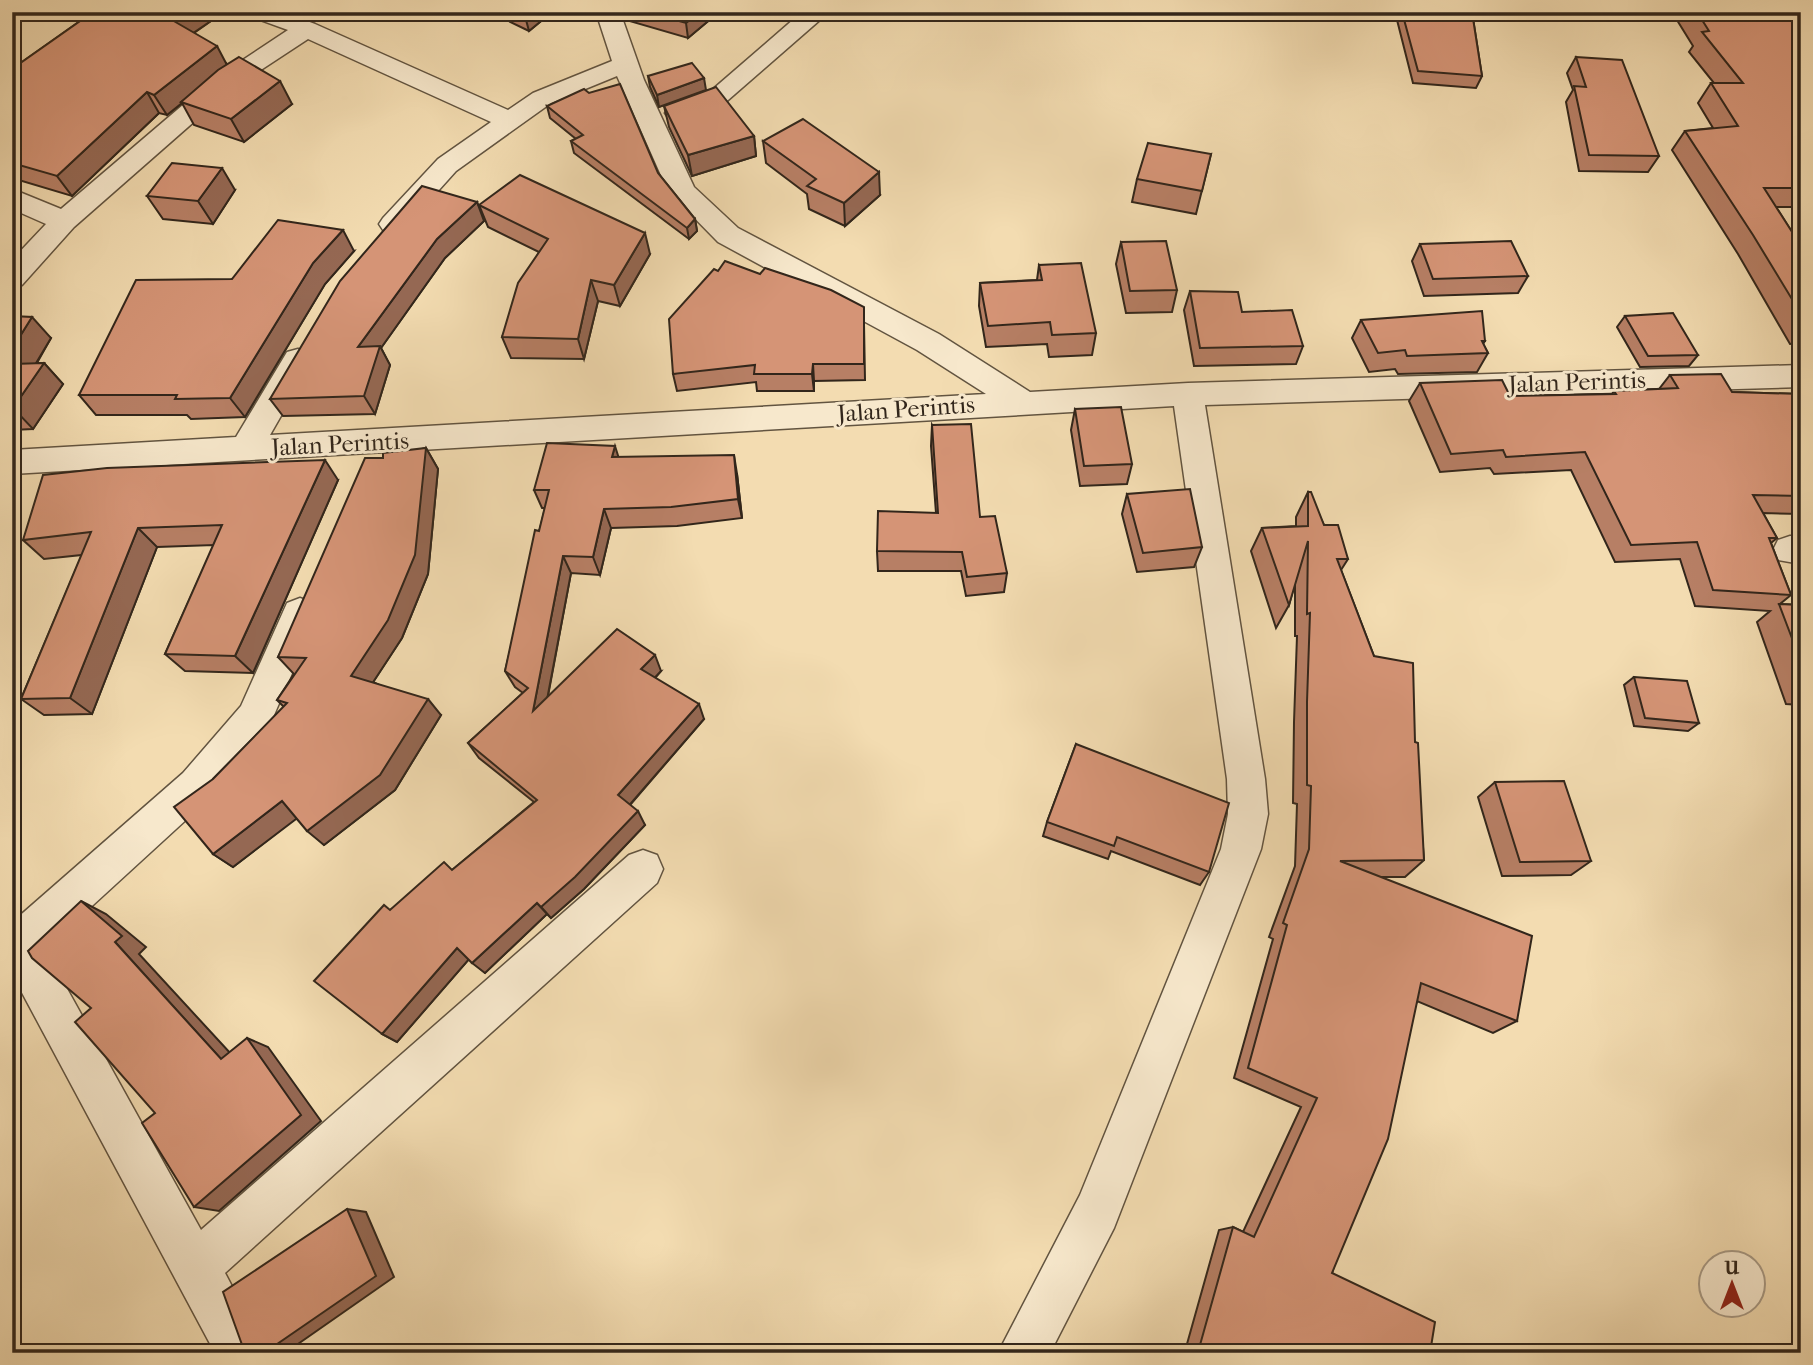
<svg xmlns="http://www.w3.org/2000/svg" width="1813" height="1365" viewBox="0 0 1813 1365" font-family="'IM FELL French Canon',serif">
  <style>
    .lines { fill: none; stroke-linecap: round; stroke-linejoin: round }
    .street-casing { stroke: #625440; stroke-width: 3 }
    .street { fill: #f7e8cc; fill-rule: evenodd }
    .wall { fill: #b77f65; stroke: #32261b; stroke-width: 2 }
    .shaded-wall { fill: #956853; stroke: #32261b; stroke-width: 2 }
    .building { fill: #d59476; stroke: #32261b; stroke-width: 2 }
    .labels { text-anchor: middle; stroke-width: 6; stroke-linejoin: round; paint-order: stroke }
    .street-label { font-size: 24px; fill: #32261b; stroke: #f7e8cc }
  </style>
  <rect width="100%" height="100%" fill="#f3dcb1"/>
  <filter id="stains"><feTurbulence type="fractalNoise" baseFrequency=".00286" numOctaves="4"/><feColorMatrix values="0 0 0 0 .2 0 0 0 0 .09 0 0 0 0 .02 0 0 0 .5 -.17"/></filter>
  <radialGradient id="worn" r=".72"><stop offset=".6" stop-color="#630" stop-opacity="0"/><stop offset="1" stop-color="#630" stop-opacity=".3"/></radialGradient>
  <g class="lines">
    <g class="street-casing">
      <g id="street">
        <polygon points="248,12 283,12 315,24 508,110 533,93 612,61 596,12 620,12 644,80 694,187 738,228 939,334 1030,392 1188,383 1801,365 1801,387 1205,405 1265,779 1268,814 1261,849 1114,1228 1050,1353 998,1353 1080,1195 1221,849 1228,814 1227,779 1174,406 12,474 12,450 236,437 287,352 298,349 309,352 313,360 270,435 986,394 917,350 718,242 668,191 617,76 551,103 456,171 403,230 393,233 383,230 379,224 383,218 438,159 491,122 308,39 229,91 74,227 22,285 12,288 12,260 46,224 12,209 12,189 61,209 211,81 288,30 252,17"/>
        <path d="M802,12h27l-109,95 -42,14 -9,-2 -4,-6c9,-13 34,-14 47,-23z"/>
        <polygon points="1578,12 1664,12 1660,17 1652,19 1590,19 1582,17"/>
        <polygon points="1790,536 1801,536 1801,564 1778,560 1773,550 1778,540"/>
        <polygon points="300,598 313,603 318,613 268,729 211,797 45,949 201,1230 629,855 643,850 657,855 663,869 657,883 225,1273 267,1353 215,1353 12,974 12,918 16,919 183,773 241,706 287,603"/>
      </g>
    </g>
    <use href="#street" class="street"/>
  </g>
  <g class="wall">
    <polygon points="76,12 221,12 221,14 194,33 227,64 292,104 244,142 194,125 182,103 167,115 159,113 72,196 12,178 12,69 87,16"/>
    <polygon points="490,12 552,12 529,31"/>
    <polygon points="622,12 719,12 688,38 626,20"/>
    <polygon points="1397,12 1472,12 1482,76 1476,88 1413,83 1396,16"/>
    <polygon points="1672,12 1801,12 1801,207 1776,207 1801,246 1801,343 1790,344 1738,254 1672,150 1685,131 1713,128 1698,103 1711,83 1714,83 1689,52 1693,46"/>
    <polygon points="1576,57 1659,156 1648,172 1579,171 1566,102 1573,90 1567,73"/>
    <polygon points="648,76 706,90 659,107 650,87"/>
    <polygon points="547,106 658,173 695,219 697,231 689,239 574,153 571,141 576,139 550,118"/>
    <polygon points="664,106 754,136 756,156 692,176 669,127"/>
    <polygon points="763,141 880,195 845,226 809,209 807,194 766,163"/>
    <polygon points="1211,154 1196,214 1132,202 1137,179"/>
    <polygon points="235,190 213,224 163,219 147,196"/>
    <polygon points="477,202 484,221 445,258 381,348 390,365 375,414 283,416 270,399"/>
    <polygon points="479,205 650,254 620,306 598,301 584,359 511,358 502,337 539,252 488,227"/>
    <polygon points="1121,242 1177,290 1172,312 1126,313 1116,264"/>
    <polygon points="1420,244 1528,276 1518,293 1424,296 1412,261"/>
    <polygon points="354,251 325,284 245,417 191,419 187,415 96,415 79,395 232,279"/>
    <polygon points="1039,265 1096,333 1092,355 1049,357 1047,344 986,347 979,306 980,283 1037,280"/>
    <polygon points="1190,291 1242,312 1303,346 1296,364 1194,366 1184,310"/>
    <polygon points="12,316 51,338 37,363 44,363 63,384 33,429 12,430"/>
    <polygon points="1625,316 1698,355 1689,366 1640,367 1617,327"/>
    <polygon points="1361,320 1485,341 1483,344 1488,353 1477,372 1398,374 1395,369 1369,372 1352,338"/>
    <polygon points="864,324 865,380 814,381 814,391 757,391 756,382 677,391 673,374"/>
    <polygon points="1670,375 1732,392 1801,394 1801,514 1763,513 1777,538 1771,543 1791,595 1780,604 1801,605 1801,705 1786,704 1757,622 1770,611 1695,606 1680,559 1615,562 1571,470 1494,474 1490,468 1440,472 1409,401 1420,383 1510,396 1612,394 1614,391 1659,389"/>
    <polygon points="1075,409 1132,464 1127,484 1080,486 1071,430"/>
    <polygon points="932,425 1007,573 1004,592 966,596 961,571 878,571 877,551 936,513 931,446"/>
    <polygon points="426,448 438,469 428,574 402,638 373,682 441,715 395,790 324,845 296,818 233,867 213,854 213,779 284,707 277,700 294,674 278,657 383,458"/>
    <polygon points="618,457 737,474 742,518 677,526 611,528 600,575 571,573 548,696 661,671 655,678 704,719 630,805 645,825 584,889 551,918 547,914 485,973 469,959 397,1042 382,1034 390,910 452,870 534,802 479,758 468,743 523,693 515,687 505,671 545,508 542,508 534,490"/>
    <polygon points="338,480 253,673 185,671 165,654 214,545 157,547 92,714 44,715 21,699 82,555 44,559 23,540"/>
    <polygon points="1308,492 1324,525 1348,559 1341,570 1374,656 1415,742 1424,860 1405,877 1380,877 1517,1021 1493,1033 1417,1001 1332,1273 1430,1353 1205,1353 1187,1344 1219,1230 1233,1227 1243,1232 1301,1107 1234,1078 1273,939 1269,937 1295,866 1297,804 1293,803 1294,722 1297,636 1295,636 1295,583 1289,605 1276,628 1251,551 1262,528 1296,526 1296,517"/>
    <polygon points="1127,494 1202,547 1194,567 1137,572 1122,514"/>
    <polygon points="1634,677 1699,723 1688,731 1634,726 1624,685"/>
    <polygon points="1076,744 1209,872 1200,885 1111,851 1108,859 1043,836 1047,822"/>
    <polygon points="1495,782 1591,861 1571,875 1502,876 1478,797"/>
  </g>
  <g class="shaded-wall">
    <polygon points="183,12 221,12 221,14 183,40 172,20"/>
    <polygon points="530,12 552,12 529,31 525,16"/>
    <polygon points="699,12 719,12 688,38 686,23"/>
    <polygon points="217,46 228,67 181,102 182,103 167,115 154,95"/>
    <polygon points="704,78 706,90 659,107 657,95"/>
    <polygon points="280,81 292,104 244,142 231,119"/>
    <polygon points="147,92 159,113 72,196 57,176"/>
    <polygon points="754,136 756,156 692,176 688,155"/>
    <polygon points="222,168 235,190 213,224 198,201"/>
    <polygon points="879,172 880,195 845,226 844,203"/>
    <polygon points="477,202 484,221 445,258 381,348 390,365 375,414 364,396 358,347 437,239"/>
    <polygon points="695,219 697,231 689,239 687,228"/>
    <polygon points="343,230 354,251 325,284 245,417 230,398 313,263"/>
    <polygon points="645,233 650,254 620,306 614,285"/>
    <polygon points="591,280 598,301 584,359 578,339"/>
    <polygon points="32,317 51,338 23,385 12,374 12,349"/>
    <polygon points="44,363 63,384 33,429 13,408"/>
    <polygon points="813,364 814,381 814,391 812,374"/>
    <polygon points="615,446 621,465 612,457"/>
    <polygon points="426,448 438,469 428,574 402,638 366,693 351,676"/>
    <polygon points="734,455 737,474 742,518 738,499"/>
    <polygon points="325,460 338,480 253,673 235,656"/>
    <polygon points="604,509 611,528 600,575 593,557"/>
    <polygon points="138,528 157,547 92,714 70,698"/>
    <polygon points="563,556 571,573 542,726 533,711"/>
    <polygon points="655,655 661,671 648,685 641,669"/>
    <polygon points="428,699 441,715 395,790 324,845 307,831"/>
    <polygon points="699,704 704,719 626,809 618,795"/>
    <polygon points="282,801 300,816 233,867 213,854"/>
    <polygon points="638,811 645,825 584,889 551,918 541,907"/>
    <polygon points="81,901 106,914 146,947 139,954 243,1067 221,1059 115,942"/>
    <polygon points="537,903 547,914 485,973 472,963"/>
    <polygon points="457,948 470,958 397,1042 382,1034"/>
    <polygon points="247,1038 268,1047 321,1121 219,1211 194,1207"/>
    <polygon points="347,1209 366,1212 394,1277 285,1353 264,1353"/>
  </g>
  <g class="building">
    <polygon points="93,12 183,12 172,20 217,46 154,95 147,92 57,176 12,163 12,69"/>
    <polygon points="517,12 530,12 525,16"/>
    <polygon points="646,12 699,12 686,23"/>
    <polygon points="1402,12 1472,12 1482,76 1418,71"/>
    <polygon points="1697,12 1801,12 1801,188 1764,188 1801,246 1801,314 1753,235 1685,131 1738,126 1711,83 1743,83 1702,32 1709,31"/>
    <polygon points="239,57 280,81 231,119 181,102 218,70"/>
    <polygon points="1576,57 1622,60 1659,156 1589,155 1574,86 1586,87"/>
    <polygon points="692,63 704,78 657,95 648,76"/>
    <polygon points="620,84 658,173 695,219 687,228 571,141 583,135 547,106 584,89 589,93"/>
    <polygon points="716,87 754,136 688,155 664,106"/>
    <polygon points="803,119 879,172 844,203 807,186 816,179 763,141"/>
    <polygon points="1148,143 1211,154 1202,191 1137,179"/>
    <polygon points="172,163 222,168 198,201 147,196"/>
    <polygon points="520,175 645,233 614,285 591,280 578,339 502,337 518,283 548,239 479,205"/>
    <polygon points="422,186 477,202 437,239 358,347 380,346 364,396 270,399 340,281"/>
    <polygon points="278,220 343,230 313,263 230,398 175,399 177,395 79,395 136,280 232,279"/>
    <polygon points="1166,241 1177,290 1130,291 1121,242"/>
    <polygon points="1511,241 1528,276 1433,279 1420,244"/>
    <polygon points="725,261 760,274 765,268 831,290 864,307 864,364 813,364 812,374 754,374 755,365 673,374 669,319 714,269 718,271"/>
    <polygon points="1081,263 1096,333 1052,335 1050,322 988,326 980,283 1042,280 1039,265"/>
    <polygon points="1190,291 1238,292 1242,312 1292,310 1303,346 1200,348"/>
    <polygon points="1482,311 1485,341 1482,341 1488,353 1407,356 1405,350 1378,353 1361,320"/>
    <polygon points="1673,313 1698,355 1648,356 1625,316"/>
    <polygon points="12,316 32,317 12,349"/>
    <polygon points="44,363 13,408 12,408 12,364"/>
    <polygon points="1721,374 1732,392 1801,394 1801,496 1753,495 1777,538 1769,538 1791,595 1713,590 1697,542 1631,545 1585,452 1506,457 1503,450 1451,454 1420,383 1502,380 1510,396 1616,394 1614,391 1678,388 1670,375"/>
    <polygon points="1121,407 1132,464 1084,466 1075,409"/>
    <polygon points="971,424 980,517 995,516 1007,573 967,577 962,552 877,551 878,511 938,513 932,425"/>
    <polygon points="547,443 615,446 612,457 734,455 738,499 671,507 604,509 593,557 563,556 533,711 617,629 655,655 641,669 699,704 618,795 638,811 575,877 541,907 537,903 472,963 457,948 382,1034 314,981 384,905 390,910 444,862 452,870 537,800 468,743 528,688 505,671 535,530 539,531 549,490 534,490"/>
    <polygon points="426,448 415,555 388,620 351,676 428,699 380,775 307,831 282,801 213,854 174,807 213,779 287,703 277,700 306,658 278,657 365,458 383,458 383,453"/>
    <polygon points="325,460 235,656 165,654 222,525 138,528 70,698 21,699 91,532 23,540 43,475 107,468"/>
    <polygon points="1190,489 1202,547 1143,553 1127,494"/>
    <polygon points="1308,492 1311,492 1324,525 1338,525 1348,559 1337,559 1374,656 1413,663 1415,742 1418,743 1424,860 1340,861 1532,936 1517,1021 1421,983 1388,1139 1332,1273 1435,1322 1430,1353 1215,1353 1200,1345 1233,1227 1254,1237 1317,1098 1248,1068 1287,925 1283,923 1309,849 1311,786 1307,785 1307,702 1310,613 1307,614 1308,541 1289,605 1262,528 1308,526"/>
    <polygon points="1779,604 1801,605 1801,662"/>
    <polygon points="1634,677 1687,681 1699,723 1645,718"/>
    <polygon points="1076,744 1229,803 1209,872 1117,837 1114,846 1047,822"/>
    <polygon points="1564,781 1591,861 1520,862 1495,782"/>
    <polygon points="81,901 122,936 115,942 221,1059 247,1038 301,1115 194,1207 142,1123 155,1113 75,1022 91,1008 32,958 28,951"/>
    <polygon points="347,1209 376,1276 264,1353 245,1353 223,1292"/>
  </g>
  <g class="labels">
    <g class="street-label">
      <text transform="translate(1577 382) rotate(-2)" y="8">Jalan Perintis</text>
      <text transform="translate(906 409) rotate(-4)" y="8">Jalan Perintis</text>
      <text transform="translate(340 444) rotate(-3)" y="8">Jalan Perintis</text>
    </g>
  </g>
  <rect width="1813" height="1365" fill="none" stroke="#f3dcb1" stroke-width="42"/>
  <rect x="14" y="14" width="1785" height="1337" fill="none" stroke="#32261b" stroke-width="3.5"/>
  <rect x="21" y="21" width="1771" height="1323" fill="none" stroke="#32261b" stroke-width="2"/>
  <g transform="translate(1732 1284)"><circle r="33" fill="#f7e8cc" stroke="#a89a85" stroke-width="2"/>
  <path d="M0-5L12 26L0 18L-12 26Z" fill="#8f2418"/>
  <text y="-10" font-size="19" font-weight="bold" text-anchor="middle" fill="#32261b">U</text>
  </g>
  <rect width="100%" height="100%" filter="url(#stains)"/>
  <rect width="100%" height="100%" fill="url(#worn)"/>
</svg>
